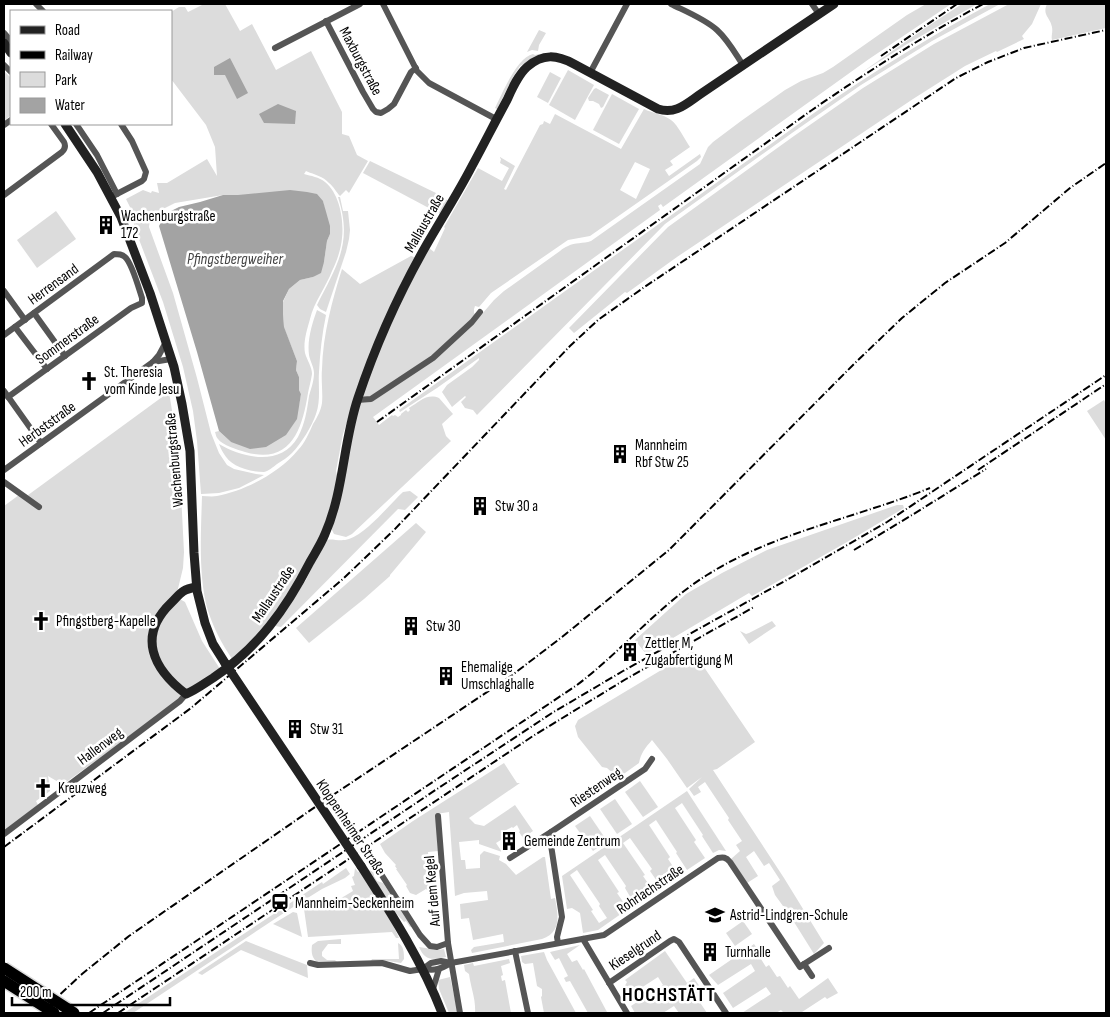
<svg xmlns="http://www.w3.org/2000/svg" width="1110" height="1017" viewBox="0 0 1110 1017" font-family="'Sofia Sans Condensed',sans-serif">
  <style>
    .green { fill: #dcdcdc; fill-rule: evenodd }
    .water { fill: #a3a3a3 }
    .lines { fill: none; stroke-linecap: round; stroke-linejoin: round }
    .street { stroke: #555; stroke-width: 6 }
    .secondary { stroke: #222; stroke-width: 9 }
    .rail { stroke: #000; stroke-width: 2; stroke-dasharray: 8 2.5 1 2.5; stroke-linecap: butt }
    .highway-bridge-casing { stroke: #dbdbdb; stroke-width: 14; stroke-linecap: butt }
    .secondary-bridge { stroke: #222; stroke-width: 9 }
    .highway-bridge { stroke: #000; stroke-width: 11 }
    .labels { text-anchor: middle; stroke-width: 5; stroke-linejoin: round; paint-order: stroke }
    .street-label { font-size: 15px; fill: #000; stroke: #fff }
    .poi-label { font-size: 15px; fill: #000; stroke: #fff; text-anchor: start }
    .water-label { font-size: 16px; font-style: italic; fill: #444; stroke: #fff }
    .district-label { font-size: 20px; font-weight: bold; letter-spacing: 1px; fill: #000; stroke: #fff }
  </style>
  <rect width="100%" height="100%" fill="#fff"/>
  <g class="green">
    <path d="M204,4h21l15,27 12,-7 24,46 35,-19 31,61v22l7,2 8,19 11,6 -19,32 -3,-3 -6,6c-4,-4 -6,-9 -11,-13 -6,-7 -14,-8 -23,-12l-2,3c7,2 15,3 21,8 15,12 19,39 17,56 -1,11 -5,23 -10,33 -6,16 -18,31 -22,48 -3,11 -7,23 -5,34 2,7 7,14 7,21 -1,7 -3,13 -4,19 -6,37 -17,72 -63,59 -7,-2 -23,-7 -27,-13 -2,-2 -2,-4 -3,-7l4,-1 12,11 68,-37 2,-11 -2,-4v-13l-3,-7 1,-9 -13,-33 -1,-14v-12l6,-13 11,-9 13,-3 11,-15 3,-21 3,-7 -7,-33 -85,-6h-15l-48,8 -16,8 -9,8 -1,8 24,66 24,85 14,55 8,20 8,12 7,4 22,5 8,1 -25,13 -20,5 -18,1 -4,-53 -4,-30 -10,-44 -20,-65 -28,-73 -4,-20 -5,-10 17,-9 8,3 1,-2 7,2 -2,-10h10l40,-24 10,17 -2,-29 -9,-22 -35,-46v-67l8,-5h6l3,5z"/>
    <path d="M926,4h25l-82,55 -206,148 -2,-3 -3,2 2,4 -287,207 6,8 13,-10 1,1 2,-1 3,2 3,-2v-1l5,-4 2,2 2,-2 -1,-2c10,-6 18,-15 30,-10l14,16 -11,10 4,12 5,5 -99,93 -6,3 -12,-3 -3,-6 25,-111 5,-15 61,-34 60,-54 12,-14 10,-9 56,-40c2,-2 5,-4 8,-5 7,-4 15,-2 23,-5l109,-77 8,-17 5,-5 28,-21 44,-31 16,-9 22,-8 10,-6 74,-52z"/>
    <polygon points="962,4 977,4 907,44 861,73 925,28"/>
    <path d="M990,4h10l-68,37 -71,44 -69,48 -127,91 -188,191 -4,-5 -8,-2 -4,-6 5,-5 -1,-1 -13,11 -10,-15 5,-7 25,-18 7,-7v-2l-42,30 -37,24 -1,-2 415,-297c57,-40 115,-76 176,-109z"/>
    <polygon points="1009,4 1041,4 1032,24 1022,36 1024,39 997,52 996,51 965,66 913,99 677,257 627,293 625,292 574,333 569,328 668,227 794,136 863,88 934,44"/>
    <path d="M1047,4h59v24l-54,12c-1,-5 1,-7 0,-13 -2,-10 -10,-12 -5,-23z"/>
    <polygon points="539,30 546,33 539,45 538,51 532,50 527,52"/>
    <path d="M533,54l2,1 4,-1 1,2 -20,10 -7,11 -16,32 -2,-1c7,-14 22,-51 38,-54z"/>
    <polygon points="568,70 594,85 575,120 549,105"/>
    <polygon points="4,71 11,78 11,115 4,121"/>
    <polygon points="550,72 561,78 548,103 537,97"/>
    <polygon points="596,88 609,95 603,107 601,108 599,104 593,101 589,101 588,98 594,89"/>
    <polygon points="612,94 639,109 619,144 593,130"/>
    <path d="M644,109c8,4 19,5 27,11 7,5 14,20 19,27l-20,14 3,4 -8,5 4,6 31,-22 1,3 -4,4 -107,75 -22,4 -77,53 -12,14 -4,-1 -1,3v4l1,1 -2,4 -31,31 -72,48h-6l-1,-3 22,-62 44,-84 5,4 11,-24 -1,-1 34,-59 24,13 7,-13 -9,-5 1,-4 -1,-1v-1l15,9 -11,23 2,1 34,-65 3,-1 1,-3 6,3 5,-10 66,35zM635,162l15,7 -14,30 -16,-9z"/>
    <polygon points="370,161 436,193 450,202 442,215 363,173"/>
    <path d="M338,197h2l3,14h5l2,19 -1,9 -3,13 -20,60 -6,-3 -3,-4c20,-40 36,-62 21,-108z"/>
    <polygon points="56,211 76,239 37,268 17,240"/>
    <path d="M411,256l6,2 -61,137 -13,39 -7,37 2,8 -14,49 -23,48 -35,50 -34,33c-10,-15 -18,-30 -24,-48 -10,-34 -7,-80 -6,-115 5,0 10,1 15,0 28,-5 62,-23 81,-46 7,-7 11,-17 15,-26 4,-6 8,-14 9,-21 1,-10 -1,-23 0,-34 1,-35 10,-68 20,-100l18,15z"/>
    <path d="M317,310l9,5c-4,19 -6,38 -7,57 -1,14 2,28 -3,42 -4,12 -15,30 -24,39 -4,4 -10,8 -15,11 -4,3 -8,7 -13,8 -6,0 -13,-1 -19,-3 -14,-4 -21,-12 -26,-25 24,14 62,23 79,-7 7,-13 9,-27 11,-41 2,-7 5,-15 5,-23 0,-6 -4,-12 -5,-18 -2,-15 3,-31 8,-45z"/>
    <polygon points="169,392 179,454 184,552 183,568 176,597 185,602 202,641 220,669 213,676 65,783 60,783 48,776 50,787 50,791 36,801 38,805 4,831 4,506 19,495 24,498"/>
    <polygon points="1104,400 1106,404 1106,440 1087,411"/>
    <path d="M410,491l8,6 -13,13 -7,-1 -117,118 -6,-1 31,-46 19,-40c8,-2 15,2 24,-1 18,-6 40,-34 54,-47z"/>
    <polygon points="897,505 903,505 904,508 847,542 752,596 749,593 646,654 635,640 686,594 722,573 767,550"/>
    <polygon points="416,523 426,532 390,575 390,576 364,599 309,643 296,628"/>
    <polygon points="772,621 776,626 749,644 740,631 746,634 749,633"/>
    <path d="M693,651l62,91 -38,27 -4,1 71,108 40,65 -10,11 -30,-48h-1l-8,-11 -3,-9 8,-6 -11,-17 -5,3 -10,-15 -8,6 12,19 -11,7 -16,-24 9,-8 -4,-6 6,-4 -14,-21 1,-2 -24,-36 -7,5 3,5 -7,4 -5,-7 13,-12 -15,11 -20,-29 -15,-19c-7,8 -11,13 -13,23l-21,15 -11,-10 -5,-1 -24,-30 -3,-11 3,-6z"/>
    <path d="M504,763l13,20h3l-51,35 6,6 9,2 31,-21 18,26 -10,7 -4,-6 1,-1 -3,-6 -4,3 -1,-1 -11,6 3,5 -8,5 6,9 -23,-8v-4l-20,2 2,18h4l1,9 14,-1v-13l4,-4 16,5 -1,4 7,4 10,11 27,-18h2l6,42 4,-1c3,17 7,34 -13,41l-70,14 -1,-3 3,-3 30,-5 -1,-8 -30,6 -4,-22 -8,1 -1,-15 28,-4 -1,-9 -23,2 -9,3 -6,-84 -13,2 2,37 -10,1 1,16h1l1,10h2l1,7h5v11h-5l-8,-7 -10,6 -6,-2 -4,-7 1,-1 -11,-16h1l-2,-3 1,-1 -11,-12 -5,-9 33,-23z"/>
    <polygon points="640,781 658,807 643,817 625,792"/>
    <path d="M687,791l39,60 -7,-1 -6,3 -11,-17 1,-1 -21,-32 -7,5 21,32 -2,2 11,16 -18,12 -11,-17 1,-1 -21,-32 -7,5 21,32 -2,2 8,12 -3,2 2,3 -14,11 -11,-16 2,-2 -22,-31 -7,5 22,32 -2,1 11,16 -19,13 -10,-17 1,-2 -21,-31 -7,5 21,32 -2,1 11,16 -30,21 -15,3 -3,-20 -8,-5 -5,1 -5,-33zM577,870l23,34 -1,2 8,12 -8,5 -8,-12 2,-1 -23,-35z"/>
    <polygon points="615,799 632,824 617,834 600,809"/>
    <polygon points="590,816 607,841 593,851 575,826"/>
    <polygon points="346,868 350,874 345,878 322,889 290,909 133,1013 124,1013 322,882 323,884"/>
    <polygon points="355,868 358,872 360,871 392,923 399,938 396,938 392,932 308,937 304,909 315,901 338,900 353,891 351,886 355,885 352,877 354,876"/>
    <polygon points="369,870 374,872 374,876 377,881 383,883 412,926 410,927 406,921 404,922 394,911"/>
    <polygon points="293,912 297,913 302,937 273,924"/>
    <polygon points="743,921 752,934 735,946 726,933"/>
    <path d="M341,939v5h-13l-6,8v4l5,4h8l2,2 -19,1c-6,-5 -7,-10 -6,-18l6,-4z"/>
    <polygon points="246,941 307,965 308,978 241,950 202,975 198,973"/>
    <path d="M398,943c6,3 6,10 6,16l-3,4 -13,-2h-17l1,-2h27z"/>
    <polygon points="754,944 761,954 759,956 766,967 769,965 777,977 780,976 788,988 790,986 799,999 828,978 838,993 827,999 825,997 802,1012 802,1013 784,1013 781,1010 776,1013 742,1013 771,994 766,987 733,1008 723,993 755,971 751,964 718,985 709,975"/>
    <polygon points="580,945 567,954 572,962 577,960 583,970 584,969 607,1012 608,1012 609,1013 588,1013 570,981 566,982 564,978 568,976 559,958 555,960 550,952"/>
    <path d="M419,947l19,3 6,-1 2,8c-14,3 -21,4 -27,-10z"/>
    <polygon points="665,951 687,983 694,978 702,990 695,995 707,1013 679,1013 674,1006 663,1013 635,1013 631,1006 663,985 658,977 624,999 621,993 627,982 625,980"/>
    <polygon points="544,952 547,960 576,1013 544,1013 541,997 542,996 542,989 537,986 533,963 525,964 522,962 521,956"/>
    <path d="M509,959l1,4 -9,3 2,9 -2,1 1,5 3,-1 6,33h-36c1,-14 -4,-24 -6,-39l-4,-3 -1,-6 9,-2 1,3z"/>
    <polygon points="450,977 458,1013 449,1013 439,989 438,980"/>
  </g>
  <g class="water">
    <polygon points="230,58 248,93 237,99 225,75 214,75 214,67"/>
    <polygon points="278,104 296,111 295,124 264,123 259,114"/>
    <polygon points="290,190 307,192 317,194 323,201 330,226 330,234 327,241 324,262 321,273 313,277 300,280 289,289 283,301 283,314 284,327 297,361 296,370 299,377 299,390 301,394 297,419 286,435 266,447 250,449 231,442 219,431 197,352 159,226 165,214 179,207 200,202 223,195 238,195"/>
  </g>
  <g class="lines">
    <g class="street">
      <polyline points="36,4 43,11"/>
      <polyline points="383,4 417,71 429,83 496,119"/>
      <path d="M671,4c14,7 34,15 46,26 11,10 18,23 26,35"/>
      <polyline points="812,4 819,14"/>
      <polyline points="326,21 363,92 373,109 376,112 381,113 388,109 394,104 411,72 416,68"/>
      <polyline points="4,33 11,41"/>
      <polyline points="275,48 360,4"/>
      <polyline points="4,65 11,72"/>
      <polyline points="590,73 627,4"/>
      <polyline points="76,124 97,155 117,194"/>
      <polyline points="4,125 11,120"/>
      <path d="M4,195l58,-43c3,-3 4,-6 2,-10l-13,-18"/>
      <polyline points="111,197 142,181 144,179 146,172 132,141 121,124"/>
      <polyline points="4,291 25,320"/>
      <polyline points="34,313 65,356"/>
      <polyline points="15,327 47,369"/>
      <path d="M4,335l110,-81c5,0 8,0 11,3 7,6 14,32 17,41v5l-11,5 -123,89"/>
      <polyline points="153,362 171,359"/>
      <polyline points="4,391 41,443"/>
      <polyline points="357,400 371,399 433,358 472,322 480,312"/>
      <polyline points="4,470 153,362 159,355 166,342"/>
      <polyline points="4,482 39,507"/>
      <polyline points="438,816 448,943 460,1013"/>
      <polyline points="4,834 180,701 186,694"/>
      <polyline points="367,852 420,935 430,946 437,947 448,943"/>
      <polyline points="510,858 551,832"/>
      <polyline points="583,939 627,1013"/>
      <polyline points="558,943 557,937 562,917 551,845 551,832 645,769 652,759"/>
      <polyline points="515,951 528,1013"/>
      <path d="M310,963l8,2 64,-2 28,8 13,-2 8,-6 10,-2 10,2 153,-28 114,-77c5,-1 8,-1 12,4l70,105 4,-3 8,12"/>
      <polyline points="804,964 829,948"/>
      <path d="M423,969c13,2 17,0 28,-6"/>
      <polyline points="609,983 670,941 674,939 679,942 726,1013"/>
      <polyline points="433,989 439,969"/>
    </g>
    <g class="secondary">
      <polyline points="4,43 11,53"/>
      <polyline points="65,124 97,172 121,217 150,293 174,367 182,404 190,451 194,553 197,591 205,623 213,644 225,663"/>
      <path d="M196,587c-15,3 -15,6 -25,16 -34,33 -18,66 15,91 10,-4 19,-11 27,-16 45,-30 73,-69 97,-116 5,-9 11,-18 15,-28 19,-43 18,-92 33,-136 18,-54 41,-105 69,-154 15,-26 31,-51 45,-78 12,-22 23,-44 35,-66 5,-11 11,-25 20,-33 16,-14 30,-12 47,-3l84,45c18,6 29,-6 44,-16l132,-89"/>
      <path d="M361,866c30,47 61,95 81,147"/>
    </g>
    <g class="rail">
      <polyline points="881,56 957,4"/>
      <path d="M377,422l435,-312c55,-38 111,-74 171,-106"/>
      <polyline points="978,470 1106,384"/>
      <polyline points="854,550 912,515 986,469"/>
      <polyline points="4,847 191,708 344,578 394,530 570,346 598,320 643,288 956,78 988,62 1024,48 1106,30"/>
      <polyline points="40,1013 82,974 129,936 318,805 511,676 562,637 669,550 854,364 902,318 945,283 1005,243 1070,188 1106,163"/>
      <path d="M89,1013l488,-328c45,-34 82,-80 130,-110 68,-43 149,-57 223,-87"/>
      <polyline points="103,1013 437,789 552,713 623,671 792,577 887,522 1106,375"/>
      <polyline points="118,1013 533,736 626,679 754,607"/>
    </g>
    <g class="highway-bridge-casing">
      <g id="highway-bridge">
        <polyline points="4,968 74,1013"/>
        <polyline points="4,981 54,1013"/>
      </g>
    </g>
    <polyline class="secondary-bridge" points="225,663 361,866"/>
    <use href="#highway-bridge" class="highway-bridge"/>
  </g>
  <defs>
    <g id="building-bare" transform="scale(1.5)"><path d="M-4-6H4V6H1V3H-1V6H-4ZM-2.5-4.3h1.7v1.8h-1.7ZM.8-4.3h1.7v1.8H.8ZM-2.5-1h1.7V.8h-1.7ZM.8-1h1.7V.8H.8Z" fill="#000" stroke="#fff" stroke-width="2.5" paint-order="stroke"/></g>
    <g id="church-bare" transform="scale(1.5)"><path d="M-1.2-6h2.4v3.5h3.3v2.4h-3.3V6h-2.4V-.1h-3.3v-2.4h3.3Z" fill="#000" stroke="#fff" stroke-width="2.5" paint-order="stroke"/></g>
    <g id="station-bare" transform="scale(1.5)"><path d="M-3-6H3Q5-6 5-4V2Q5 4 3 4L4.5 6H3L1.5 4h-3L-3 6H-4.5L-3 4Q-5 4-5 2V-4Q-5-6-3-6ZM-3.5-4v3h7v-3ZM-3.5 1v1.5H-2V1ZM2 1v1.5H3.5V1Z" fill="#000" stroke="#fff" stroke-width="2.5" paint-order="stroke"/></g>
    <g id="school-bare" transform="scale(1.5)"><path d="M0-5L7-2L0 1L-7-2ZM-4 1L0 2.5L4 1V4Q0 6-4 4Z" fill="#000" stroke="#fff" stroke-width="2.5" paint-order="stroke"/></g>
  </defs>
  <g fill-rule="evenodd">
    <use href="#building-bare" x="106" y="225"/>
    <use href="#church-bare" x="89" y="381"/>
    <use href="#building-bare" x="620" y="454"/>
    <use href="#building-bare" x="480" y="506"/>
    <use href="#church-bare" x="41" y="621"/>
    <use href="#building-bare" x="411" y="626"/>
    <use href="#building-bare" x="630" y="652"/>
    <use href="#building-bare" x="446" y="676"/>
    <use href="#building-bare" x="295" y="729"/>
    <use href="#church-bare" x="43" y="788"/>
    <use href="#building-bare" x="509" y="841"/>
    <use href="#station-bare" x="280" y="903"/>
    <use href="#school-bare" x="715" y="915"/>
    <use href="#building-bare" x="710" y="952"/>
  </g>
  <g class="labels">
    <g class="street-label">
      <text transform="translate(361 61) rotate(62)" y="5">Maxburgstraße</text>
      <text transform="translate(424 223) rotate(-60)" y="5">Mallaustraße</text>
      <text transform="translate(53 284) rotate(-36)" y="5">Herrensand</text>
      <text transform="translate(67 339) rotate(-36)" y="5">Sommerstraße</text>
      <text transform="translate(47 424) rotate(-36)" y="5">Herbststraße</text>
      <text transform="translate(174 460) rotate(-95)" y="5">Wachenburgstraße</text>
      <text transform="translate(273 594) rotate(-56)" y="5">Mallaustraße</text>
      <text transform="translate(100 746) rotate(-37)" y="5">Hallenweg</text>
      <text transform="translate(596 787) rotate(-34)" y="5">Riestenweg</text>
      <text transform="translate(351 827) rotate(56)" y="5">Kloppenheimer Straße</text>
      <text transform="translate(650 889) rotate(-34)" y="5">Rohrlachstraße</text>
      <text transform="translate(432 891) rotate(-95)" y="5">Auf dem Kegel</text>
      <text transform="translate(635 950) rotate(-34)" y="5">Kieselgrund</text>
    </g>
    <g class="poi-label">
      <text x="121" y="221">Wachenburgstraße<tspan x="121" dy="17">172</tspan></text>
      <text x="104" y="377">St. Theresia<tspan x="104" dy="17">vom Kinde Jesu</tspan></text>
      <text x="635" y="450">Mannheim<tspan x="635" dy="17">Rbf Stw 25</tspan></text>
      <text x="495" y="511">Stw 30 a</text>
      <text x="56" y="626">Pfingstberg-Kapelle</text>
      <text x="426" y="631">Stw 30</text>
      <text x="645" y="648">Zettler M,<tspan x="645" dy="17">Zugabfertigung M</tspan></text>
      <text x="461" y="672">Ehemalige<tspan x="461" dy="17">Umschlaghalle</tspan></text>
      <text x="310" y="734">Stw 31</text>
      <text x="58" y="793">Kreuzweg</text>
      <text x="524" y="846">Gemeinde Zentrum</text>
      <text x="295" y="908">Mannheim-Seckenheim</text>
      <text x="730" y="920">Astrid-Lindgren-Schule</text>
      <text x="725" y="957">Turnhalle</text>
    </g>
    <g class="water-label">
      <text x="235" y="264">Pfingstbergweiher</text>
    </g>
    <g class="district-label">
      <text x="669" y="1001">HOCHSTÄTT</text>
    </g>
  </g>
  <rect width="1110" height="1017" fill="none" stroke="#000000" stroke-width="10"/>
  <rect x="10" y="10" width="162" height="115" fill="#ffffff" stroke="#999999"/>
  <rect x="20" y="26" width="25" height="8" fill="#222222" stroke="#999999"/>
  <text x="55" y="35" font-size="15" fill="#000000">Road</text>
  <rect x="20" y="51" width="25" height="8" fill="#000000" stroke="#999999"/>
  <text x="55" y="60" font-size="15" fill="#000000">Railway</text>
  <rect x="20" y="72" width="25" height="15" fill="#dcdcdc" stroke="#999999"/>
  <text x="55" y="85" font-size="15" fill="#000000">Park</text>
  <rect x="20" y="98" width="25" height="15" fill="#a3a3a3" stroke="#999999"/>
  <text x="55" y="110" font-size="15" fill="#000000">Water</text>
  <path d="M12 997v8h158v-8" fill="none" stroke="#000000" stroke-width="2.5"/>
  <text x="20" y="997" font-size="15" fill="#000000" stroke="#ffffff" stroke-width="4" paint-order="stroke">200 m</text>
</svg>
